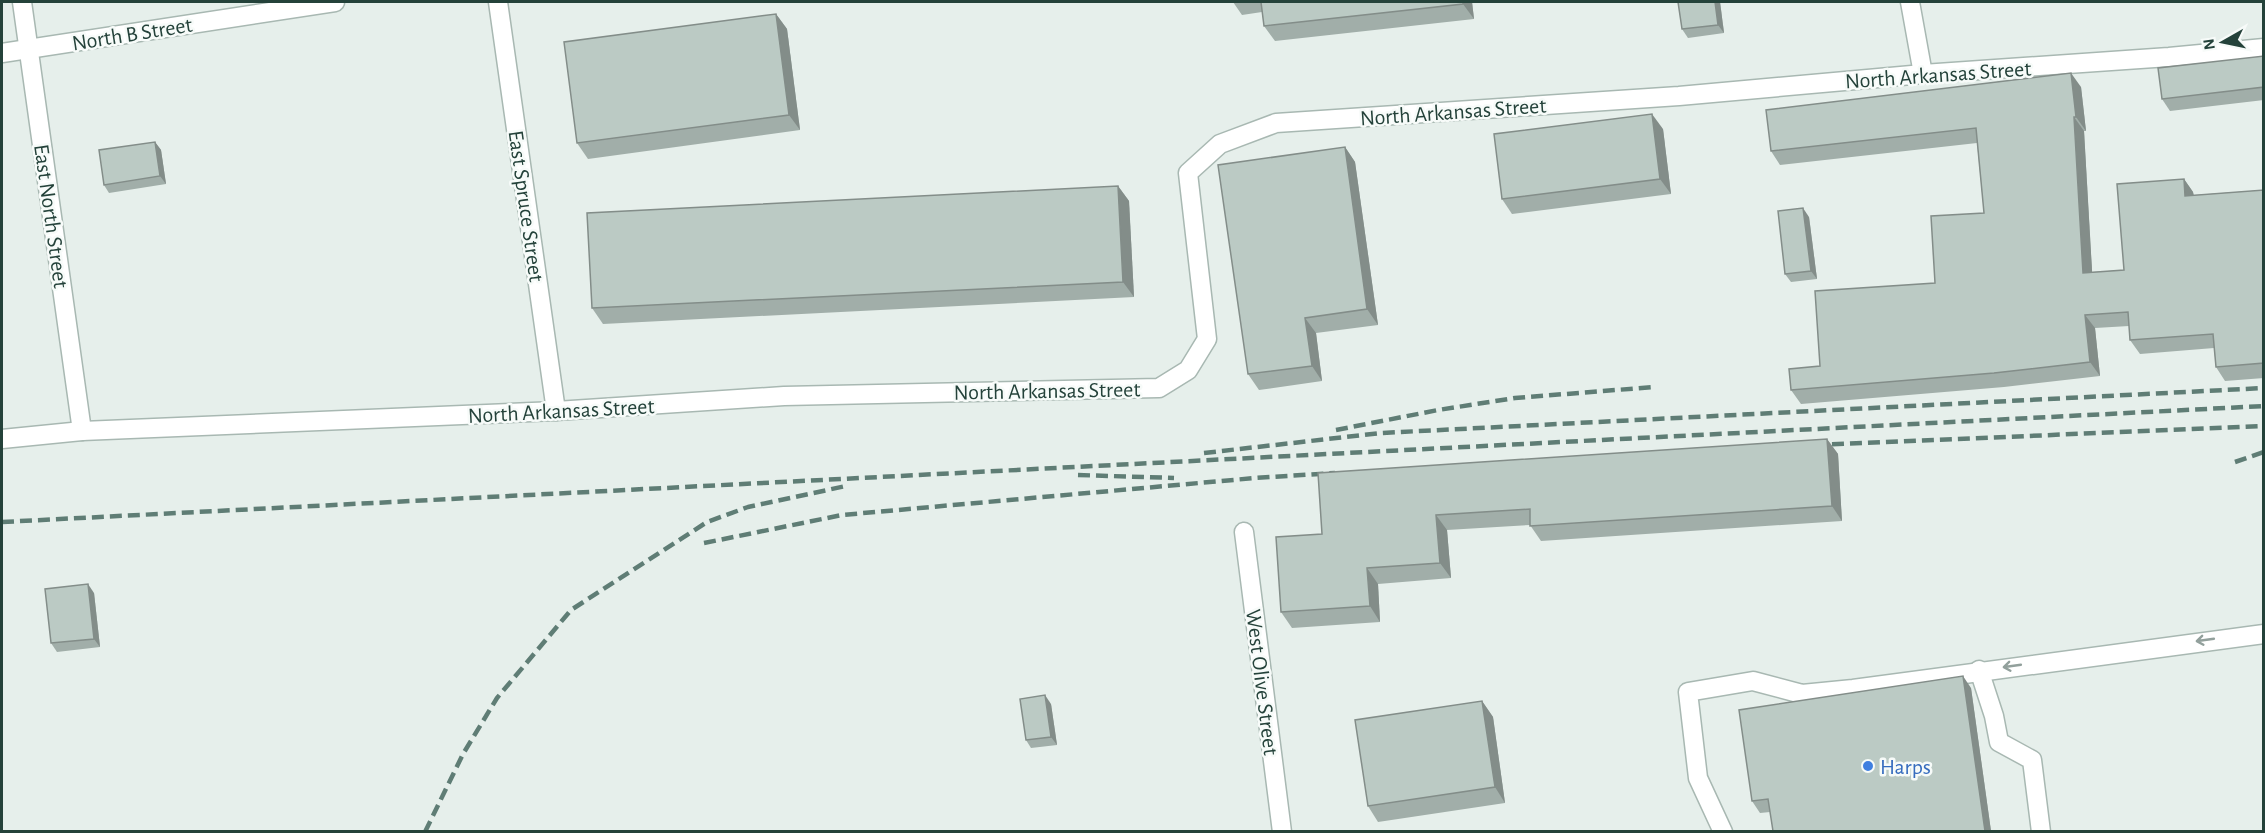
<svg xmlns="http://www.w3.org/2000/svg" width="2265" height="833" viewBox="0 0 2265 833" font-family="'Alegreya Sans',sans-serif">
  <style>
    .lines { fill: none; stroke-linecap: round; stroke-linejoin: round }
    .minor-casing { stroke: #a8b8b2; stroke-width: 21 }
    .minor { stroke: #fff; stroke-width: 18 }
    .rail { stroke: #5f7d75; stroke-width: 4.5; stroke-dasharray: 12 6; stroke-linecap: butt }
    .wall { fill: #a1aea9 }
    .shaded-wall { fill: #838d89 }
    .building { fill: #bbcac4; stroke: #838d89; stroke-width: 1.5 }
    .oneway { stroke: #92a09c }
    .shop-dot { fill: #3f7fe0; stroke: #f7fbf9; stroke-width: 2 }
    .labels { text-anchor: middle; stroke-width: 5; stroke-linejoin: round; paint-order: stroke }
    .street-label { font-size: 22px; fill: #24423a; stroke: #f7fbf9 }
    .shop-label { font-size: 22px; fill: #366cbe; stroke: #f7fbf9; text-anchor: start }
  </style>
  <rect width="100%" height="100%" fill="#e6efeb"/>
  <g class="lines">
    <g class="minor-casing">
      <g id="minor">
        <polyline points="22,2 82,431"/>
        <polyline points="498,2 556,411"/>
        <polyline points="1910,2 1923,74"/>
        <polyline points="2,53 335,2"/>
        <polyline points="2,439 82,431 556,411 784,396 1159,388 1188,370 1207,339 1188,173 1220,144 1276,123 1679,96 1923,74 2169,57 2264,48"/>
        <polyline points="1244,532 1282,832"/>
        <polyline points="1979,670 1994,716 1999,742 2032,760 2041,832"/>
        <polyline points="1723,832 1698,778 1688,692 1753,681 1802,694 1853,689 2264,634"/>
      </g>
    </g>
    <use href="#minor" class="minor"/>
    <g class="rail">
      <polyline points="1336,430 1438,410 1515,398 1654,387"/>
      <polyline points="1814,445 2264,426"/>
      <polyline points="1204,453 1381,433 2264,388"/>
      <polyline points="2235,462 2264,452"/>
      <polyline points="1078,475 1174,478"/>
      <polyline points="2,522 2264,406"/>
      <polyline points="704,543 842,515 1255,478 1335,473"/>
      <polyline points="425,832 463,754 497,698 571,610 707,522 748,507 846,486"/>
    </g>
  </g>
  <g class="wall">
    <polygon points="1233,2 1472,2 1474,19 1275,41 1264,26 1262,12 1242,15"/>
    <polygon points="1678,2 1720,2 1724,33 1688,38 1682,29"/>
    <polygon points="776,14 787,29 800,130 588,159 577,143"/>
    <polygon points="2264,56 2264,100 2170,111 2162,99"/>
    <polygon points="2081,87 2086,131 2084,131 2092,272 2124,270 2184,179 2193,192 2194,195 2264,190 2264,378 2225,381 2216,367 2214,348 2140,354 2130,340 2129,326 2095,328 2100,376 2004,387 1801,404 1791,390 1820,366 1935,283 1984,213 1977,143 1780,165 1771,151"/>
    <polygon points="1663,129 1671,194 1512,214 1502,199"/>
    <polygon points="155,142 161,150 166,184 109,193 104,185"/>
    <polygon points="1345,147 1355,162 1378,325 1316,333 1322,381 1259,390 1248,374"/>
    <polygon points="1118,186 1129,201 1134,297 603,324 592,308"/>
    <polygon points="1809,217 1817,279 1791,282 1785,274"/>
    <polygon points="1827,439 1838,454 1842,521 1541,541 1530,525 1447,530 1451,578 1378,584 1380,622 1292,628 1281,612 1322,534"/>
    <polygon points="94,593 100,647 57,652 51,643"/>
    <polygon points="1971,688 1991,831 1773,831 1770,812 1760,813 1752,801"/>
    <polygon points="1482,701 1493,717 1505,803 1378,822 1368,806"/>
    <polygon points="1051,704 1057,745 1031,748 1026,740"/>
  </g>
  <g class="shaded-wall">
    <polygon points="1463,2 1472,2 1474,19 1463,4"/>
    <polygon points="1715,2 1720,2 1724,33 1718,25"/>
    <polygon points="776,14 787,29 800,130 789,115"/>
    <polygon points="2071,73 2081,87 2086,131 2076,117"/>
    <polygon points="1652,114 1663,129 1671,194 1660,179"/>
    <polygon points="2074,117 2084,131 2093,287 2083,273"/>
    <polygon points="155,142 161,150 166,184 160,176"/>
    <polygon points="1345,147 1355,162 1378,325 1367,309"/>
    <polygon points="2184,179 2193,192 2195,210 2185,196"/>
    <polygon points="1118,186 1129,201 1134,297 1123,282"/>
    <polygon points="1803,208 1809,217 1817,279 1811,271"/>
    <polygon points="2085,315 2095,328 2100,376 2090,362"/>
    <polygon points="1305,318 1316,333 1322,381 1312,366"/>
    <polygon points="1827,439 1838,454 1842,521 1832,506"/>
    <polygon points="1436,515 1447,530 1451,578 1440,563"/>
    <polygon points="1367,568 1378,584 1380,622 1370,606"/>
    <polygon points="88,584 94,593 100,647 94,639"/>
    <polygon points="1963,676 1971,688 1991,831 1985,831"/>
    <polygon points="1045,695 1051,704 1057,745 1051,737"/>
    <polygon points="1482,701 1493,717 1505,803 1495,787"/>
  </g>
  <g class="building">
    <polygon points="1261,2 1463,2 1463,4 1264,26"/>
    <polygon points="1678,2 1715,2 1718,25 1682,29"/>
    <polygon points="776,14 789,115 577,143 564,42"/>
    <polygon points="2264,56 2264,87 2162,99 2158,68"/>
    <polygon points="2071,73 2076,117 2074,117 2083,273 2124,270 2117,184 2184,179 2185,196 2264,190 2264,363 2216,367 2213,334 2130,340 2128,312 2085,315 2090,362 1994,373 1791,390 1789,369 1820,366 1815,291 1935,283 1931,216 1984,213 1976,128 1771,151 1766,110"/>
    <polygon points="1652,114 1660,179 1502,199 1494,134"/>
    <polygon points="155,142 160,176 104,185 99,150"/>
    <polygon points="1345,147 1367,309 1305,318 1312,366 1248,374 1218,165"/>
    <polygon points="1118,186 1123,282 592,308 587,213"/>
    <polygon points="1803,208 1811,271 1785,274 1778,211"/>
    <polygon points="1827,439 1832,506 1530,526 1530,509 1436,515 1440,563 1367,568 1370,606 1281,612 1276,537 1322,534 1318,473"/>
    <polygon points="88,584 94,639 51,643 45,589"/>
    <polygon points="1963,676 1985,831 1773,831 1768,799 1752,801 1739,710"/>
    <polygon points="1045,695 1051,737 1026,740 1020,699"/>
    <polygon points="1482,701 1495,787 1368,806 1355,720"/>
  </g>
  <defs><path id="oneway-shaft" d="M-6 0H5M1.5-3L5.5 0L1.5 3" fill="none" stroke-width="1.6" stroke-linecap="round" stroke-linejoin="round" transform="scale(1.5)"/></defs>
  <g class="oneway">
    <use href="#oneway-shaft" transform="translate(2205 640) rotate(172)"/>
    <use href="#oneway-shaft" transform="translate(2012 666) rotate(172)"/>
  </g>
  <circle class="shop-dot" cx="1868" cy="766" r="6"/>
  <g class="labels">
    <g class="street-label">
      <text transform="translate(132 33) rotate(-9)" y="8">North B Street</text>
      <text transform="translate(1938 74) rotate(-4)" y="8">North Arkansas Street</text>
      <text transform="translate(1453 111) rotate(-4)" y="8">North Arkansas Street</text>
      <text transform="translate(527 206) rotate(82)" y="8">East Spruce Street</text>
      <text transform="translate(52 216) rotate(82)" y="8">East North Street</text>
      <text transform="translate(1047 390) rotate(-1)" y="8">North Arkansas Street</text>
      <text transform="translate(561 410) rotate(-3)" y="8">North Arkansas Street</text>
      <text transform="translate(1263 682) rotate(83)" y="8">West Olive Street</text>
    </g>
    <g class="shop-label">
      <text x="1880" y="774">Harps</text>
    </g>
  </g>
  <rect width="2265" height="833" fill="none" stroke="#24423a" stroke-width="6"/>
  <g transform="translate(2223 42) rotate(261)" stroke="#f7fbf9" stroke-width="4.5" paint-order="stroke">
  <path d="M0-4.5L10 22L0 15L-10 22Z" fill="#24423a"/>
  <text y="-9" font-size="16" font-weight="bold" text-anchor="middle" fill="#24423a">N</text>
  </g>
</svg>
